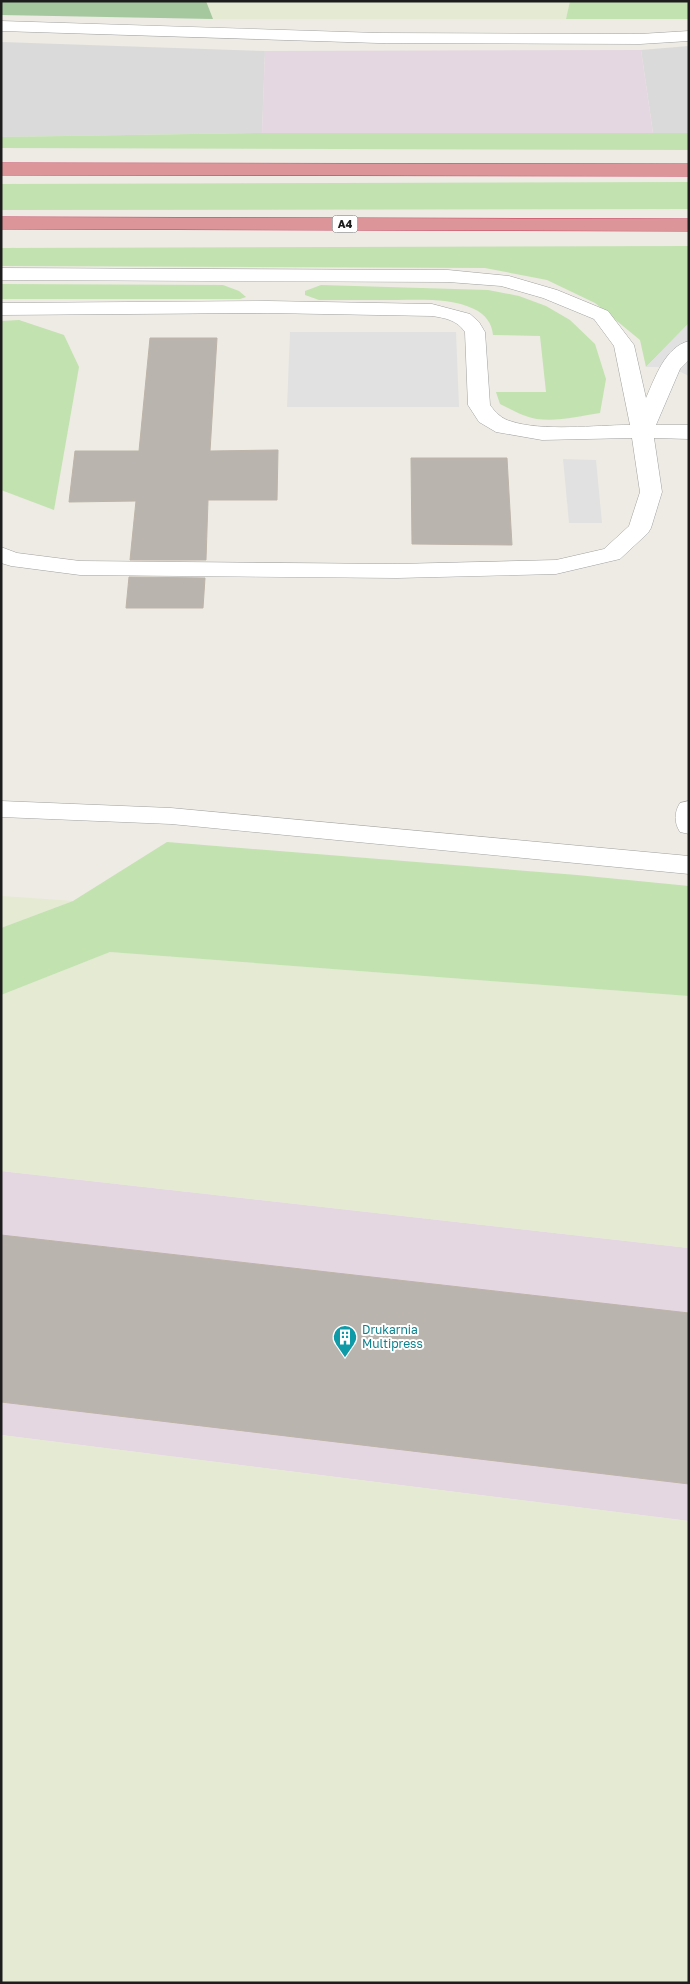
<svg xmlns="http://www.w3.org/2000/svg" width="690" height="1984" viewBox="0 0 690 1984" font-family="'Golos Text',sans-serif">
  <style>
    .residential { fill: #dbdada }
    .industrial { fill: #e5d7e1 }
    .farmland { fill: #e5ead2 }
    .grass { fill: #c2e2b0 }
    .forest { fill: #a5c89e }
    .parking { fill: #e1e1e1 }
    .building { fill: #bab4ae; stroke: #bdb4a9 }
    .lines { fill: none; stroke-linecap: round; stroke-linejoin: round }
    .minor-casing { stroke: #a1a1a1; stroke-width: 1 }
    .highway-casing { stroke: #c43957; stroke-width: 1 }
    .minor { fill: #fff; fill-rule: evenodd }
    .highway { fill: #dc9599; fill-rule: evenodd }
    .labels { text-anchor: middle; stroke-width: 4; stroke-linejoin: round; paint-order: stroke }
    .shield { fill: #fff; stroke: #616161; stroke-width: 1 }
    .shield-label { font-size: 11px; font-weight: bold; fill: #1d1d1d }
    .culture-label { font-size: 12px; fill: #0d838f; stroke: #fff; text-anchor: start }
  </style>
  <rect width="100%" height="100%" fill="#edebe4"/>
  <g class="residential">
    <polygon points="1,42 265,51 262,133 1,137"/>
    <polygon points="689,46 689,133 653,133 641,50"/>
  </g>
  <g class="industrial">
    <polygon points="641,50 653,133 262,133 265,51"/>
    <polygon points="1,1171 689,1248 689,1521 1,1435"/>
  </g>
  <g class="farmland">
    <polygon points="206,1 570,1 566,19 213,19"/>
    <polygon points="1,896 73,901 1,928"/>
    <polygon points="110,952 689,996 689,1248 1,1171 1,995"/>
    <polygon points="1,1435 689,1521 689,1983 1,1983"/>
  </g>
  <g class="grass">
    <polygon points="570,1 689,1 689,19 566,19"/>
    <polygon points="262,133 689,133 689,150 1,148 1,137"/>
    <polygon points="689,182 689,209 1,210 1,184"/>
    <polygon points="689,246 689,323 646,367 640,340 595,303 547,280 485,268 1,266 1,248"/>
    <polygon points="1,284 223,285 239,291 246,297 240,299 1,299"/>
    <path d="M321,285l167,5 31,6 27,10 24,14 25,24 11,35 -6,34c-20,3 -43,9 -63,6 -13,-2 -25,-9 -37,-15l-4,-12h50l-6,-56 -47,-1c-1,-12 -8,-21 -19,-26 -23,-11 -52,-9 -77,-9 -26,0 -52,0 -78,0l-14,-5v-4z"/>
    <polygon points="19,320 64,335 79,367 54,510 1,490 1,321"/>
    <polygon points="167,842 577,875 689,886 689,996 110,952 1,995 1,928 73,901"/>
  </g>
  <polygon class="forest" points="1,1 206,1 213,19 1,15"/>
  <g class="parking">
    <polygon points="689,323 689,376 670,367 646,367"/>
    <polygon points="290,332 456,332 459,407 287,407"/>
    <polygon points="563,459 596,460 602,523 569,523"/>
  </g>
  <g class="building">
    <polygon points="150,338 217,338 210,451 278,450 277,500 208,500 206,560 130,560 136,501 69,502 75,451 139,451"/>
    <polygon points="411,458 507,458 512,545 412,544"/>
    <polygon points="129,577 205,578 203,608 126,608"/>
    <polygon points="1,1235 689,1313 689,1484 1,1402"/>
  </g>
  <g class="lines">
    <g class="minor-casing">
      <g id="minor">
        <polygon points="1,21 378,33 640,34 689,31 689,41 640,44 378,43 1,31"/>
        <path d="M1,268l447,2 61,6 48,14 51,21 26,34 12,53c9,-20 19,-51 43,-57v19l-9,9 -24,56h33v14l-35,-1 8,54 -11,36 -3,5 -28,26 -64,15 -159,4 -317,-3 -69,-9 -10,-3v-16l16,6 63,8 317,3 159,-4 48,-11 25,-23 11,-34 -8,-54 -90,2 -46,-8 -17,-10 -11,-17 -3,-73c-8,-12 -20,-14 -33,-16l-164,-3 -267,2v-12l267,-2 164,3 38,10 9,8 6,10 5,73c5,7 12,14 20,16 32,11 86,4 120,4l-16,-79 -20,-27 -51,-21 -42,-12 -53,-4 -447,-2z"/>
        <polygon points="1,801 171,808 689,856 689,874 171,824 1,817"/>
        <path d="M689,801v33l-9,-2c-6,-9 -6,-20 0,-29z"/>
      </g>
    </g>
    <g class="highway-casing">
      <g id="highway">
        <polygon points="1,163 689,164 689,176 1,175"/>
        <polygon points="1,217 689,219 689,231 1,229"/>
      </g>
    </g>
    <use href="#minor" class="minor"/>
    <use href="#highway" class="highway"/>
  </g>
  <defs>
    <g id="building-pin" transform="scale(1.25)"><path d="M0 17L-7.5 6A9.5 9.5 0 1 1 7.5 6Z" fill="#0f9aa8" stroke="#fff"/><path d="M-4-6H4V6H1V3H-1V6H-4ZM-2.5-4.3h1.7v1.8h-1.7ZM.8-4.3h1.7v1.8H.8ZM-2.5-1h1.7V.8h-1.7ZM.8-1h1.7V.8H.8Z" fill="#fff"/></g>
  </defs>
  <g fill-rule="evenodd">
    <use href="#building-pin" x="345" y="1337"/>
  </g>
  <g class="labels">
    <rect class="shield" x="332.5" y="215.5" width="25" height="17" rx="4"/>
    <g class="shield-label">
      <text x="345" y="228">A4</text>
    </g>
    <g class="culture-label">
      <text x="362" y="1334">Drukarnia<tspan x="362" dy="14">Multipress</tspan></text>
    </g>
  </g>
  <rect width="690" height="1984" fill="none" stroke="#1d1d1d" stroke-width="5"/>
</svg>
